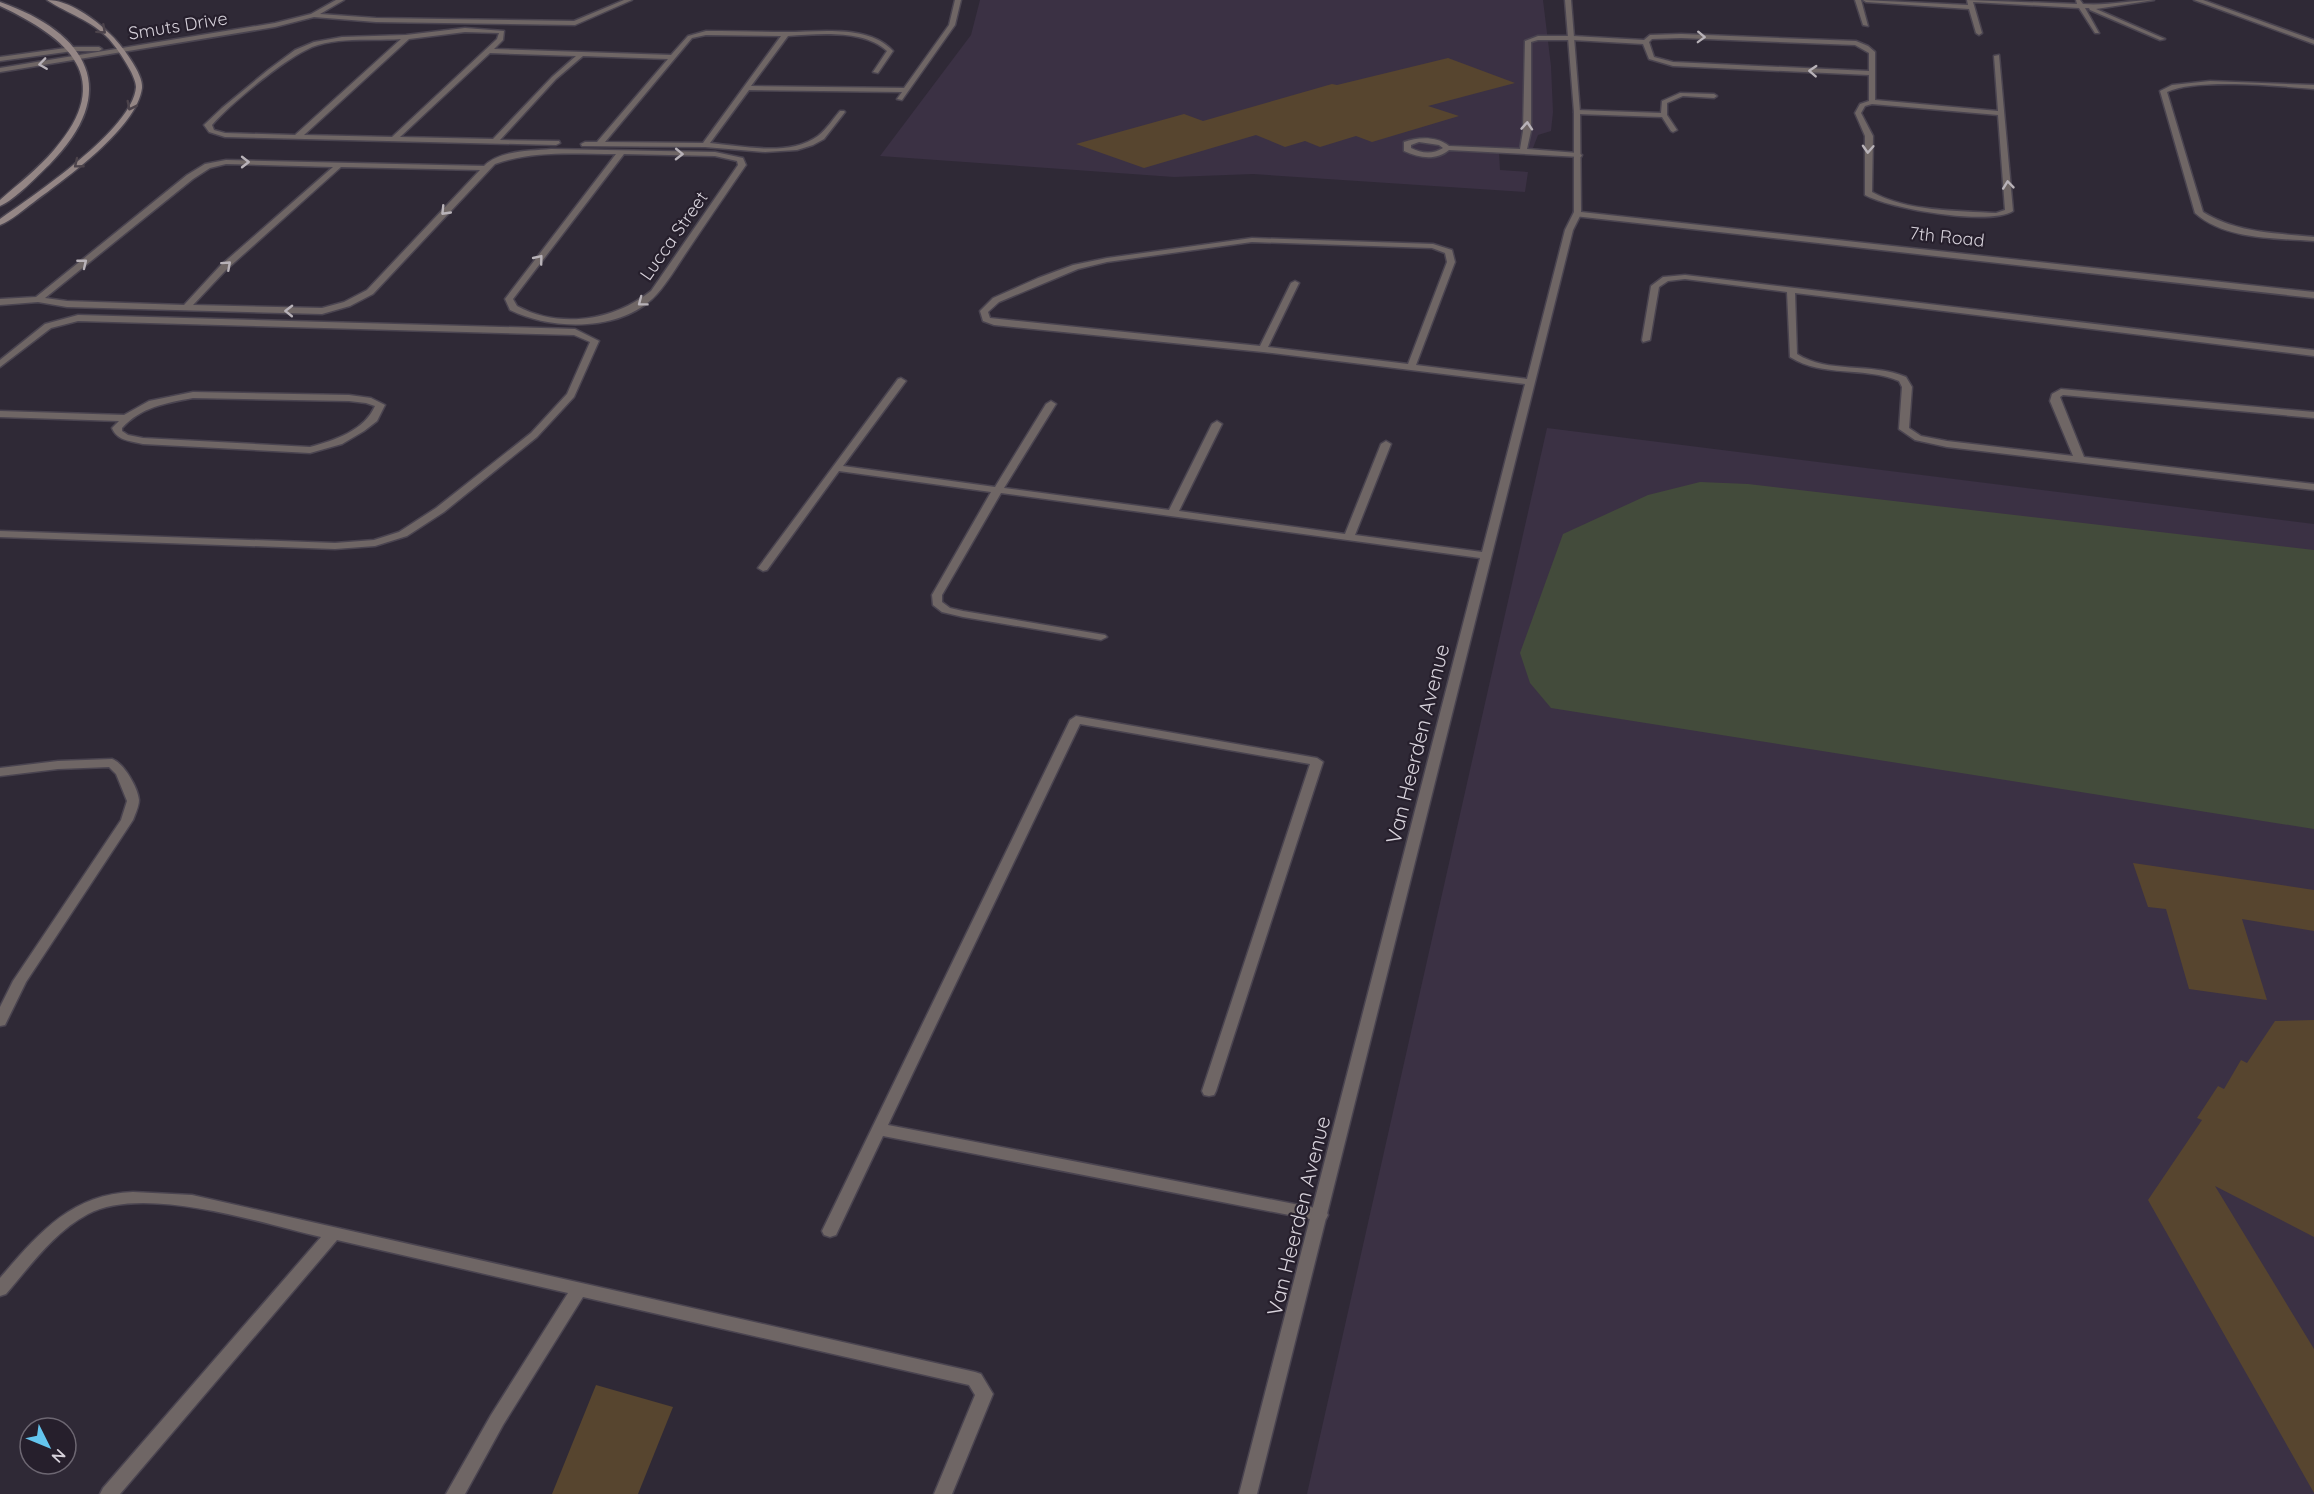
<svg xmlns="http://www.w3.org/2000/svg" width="2314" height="1494" viewBox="0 0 2314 1494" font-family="Quicksand,sans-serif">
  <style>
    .built { fill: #3b3144 }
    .green { fill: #434b3b }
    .building { fill: #57452f }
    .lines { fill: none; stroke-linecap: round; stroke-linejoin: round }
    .service-casing { stroke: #4a4450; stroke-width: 3 }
    .minor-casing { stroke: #4a4450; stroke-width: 3 }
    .tertiary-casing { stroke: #4a4450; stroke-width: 3 }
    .secondary-casing { stroke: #4a4450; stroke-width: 3 }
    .service { fill: #6f6665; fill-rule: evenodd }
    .minor { fill: #6f6665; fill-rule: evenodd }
    .tertiary { fill: #6f6665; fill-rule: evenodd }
    .secondary { fill: #948685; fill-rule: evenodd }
    .oneway { stroke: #4c434b }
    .oneway2 { stroke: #b8b2b8 }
    .labels { text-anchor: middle; stroke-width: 4.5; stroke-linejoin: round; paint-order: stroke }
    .far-street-label { font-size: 18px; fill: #d7d2db; stroke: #261f2c }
    .street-label { font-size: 21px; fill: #d7d2db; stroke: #261f2c }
  </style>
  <rect width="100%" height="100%" fill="#2f2936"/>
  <g class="built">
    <polygon points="980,0 1543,0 1551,66 1553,112 1551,131 1538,135 1533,148 1572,152 1571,156 1499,152 1500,170 1528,172 1525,192 1253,174 1174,177 880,156 971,35"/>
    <polygon points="1547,428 2314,524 2314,1494 1307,1494"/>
  </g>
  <polygon class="green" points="1700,482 1748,484 2314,550 2314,829 1551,708 1530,683 1520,653 1563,534 1648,495"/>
  <g class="building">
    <polygon points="1448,58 1515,83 1428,106 1459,116 1372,142 1356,136 1320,147 1305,141 1285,147 1256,135 1144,168 1076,144 1184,114 1203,121 1332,84 1337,85"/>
    <polygon points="2133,863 2314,890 2314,931 2242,919 2267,1000 2189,989 2166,909 2148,907"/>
    <polygon points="2314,1020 2314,1237 2215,1186 2314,1349 2314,1493 2148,1200 2202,1120 2197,1118 2218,1086 2224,1089 2241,1060 2247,1063 2275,1021"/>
    <polygon points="596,1385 673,1407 638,1494 552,1494"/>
  </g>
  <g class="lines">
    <g class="service-casing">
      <g id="service">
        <path d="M1538,36h35l3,2 -3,2h-35l-7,2v89l-4,18 51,4 4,2 -1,2 -132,-7c-13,11 -30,8 -45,1v-9c14,-5 33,-6 45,4l71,3 3,-18 2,-90zM1419,142l20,3 4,3c-11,7 -22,5 -32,0v-3z"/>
        <polygon points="1680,93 1714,94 1717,96 1714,98 1683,96 1667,103 1667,115 1677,130 1673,132 1671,131 1662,117 1577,114 1574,112 1577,110 1661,113 1662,101"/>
        <polygon points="1076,716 1317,758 1323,762 1216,1091 1214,1095 1209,1096 1204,1095 1202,1091 1310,764 1080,724 888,1125 1320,1209 1326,1211 1328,1215 1326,1219 1320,1221 883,1136 836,1235 830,1237 824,1235 822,1231 1070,720"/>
      </g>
    </g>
    <g class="minor-casing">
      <g id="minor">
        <polygon points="336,0 344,0 320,14 376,18 574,21 624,0 632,0 575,25 376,22 314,17 275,27 0,72 0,68 275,23 311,14"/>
        <path d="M955,0h6l-6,25 -53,75 -5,-1 5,-7 -153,-2 -39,53c33,3 79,14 108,-7 9,-7 15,-17 22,-25h4l1,1 -21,27 -11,6 -16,5 -32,2 -60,-5 -123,-1 -1,-2 4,-2h12l71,-83 -85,-3 -27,23 -56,61 59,1 1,2 -4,2 -331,-8 -16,-5 -5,-7 18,-17 46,-38 27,-20 19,-8 28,-5 64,-2 59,-7 39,3 -1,9 -9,9 177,6 17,-19 18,-5c27,0 53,1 80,1 33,0 83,-8 107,19l-15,22 -5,-1 14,-21c-24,-22 -69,-17 -99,-15l-37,50 153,2 45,-63zM465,32l34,1 -2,6 -105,98 -88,-2 105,-96zM706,35l75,1 -78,107 -98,-1 87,-104zM401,39l-106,96 -70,-2 -11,-3 -2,-5c18,-21 80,-73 106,-80 27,-8 56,-4 83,-6zM490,53l86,3 -24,21 -59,62 -93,-2z"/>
        <polygon points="1855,0 1861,0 1868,26 1863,25"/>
        <path d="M1863,0l105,5 -1,-5 110,4 -1,-4h4l3,4c24,2 47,-4 71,-4l-58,9 69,30 -5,1 -70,-30 -1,-2h-4l14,25h-4l-16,-25 -106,-6 9,31 -3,2 -3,-2 -7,-24 -103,-7z"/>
        <polygon points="2194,0 2203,0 2314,40 2314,44"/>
        <path d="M1681,34l175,7 12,5 7,6v48l123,11 -4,-55 5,-1 14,156c-24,15 -123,-2 -148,-16v-59l-10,-23 5,-9 9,-3v-26l-196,-9 -24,-7 -6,-15 -70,-4 -3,-2 3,-2 71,4 6,-5zM1681,38l174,7 14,8v18l-196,-9 -19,-5 -5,-15 3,-3zM1872,104l126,11 7,95 -9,3c-38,-2 -91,-2 -124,-21l1,-56 -12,-23 4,-7z"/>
        <polygon points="73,47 99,47 102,49 99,51 73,51 0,61 0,57"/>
        <path d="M2210,81l104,4v4c-35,-3 -118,-11 -147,3l36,120c34,21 72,21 111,25v4c-38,-3 -89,-1 -119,-28l-35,-122 12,-6z"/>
        <path d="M551,149l164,3 28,6 3,7c-20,29 -40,58 -60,88 -9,13 -18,29 -29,41 -34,38 -105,37 -147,16l-5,-11 111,-145c-42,0 -81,-4 -121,10l-122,130 -23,12 -28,8 -255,-7 -29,-5 -38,3v-6l36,-2 151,-122 18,-11 21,-4 258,6c16,-16 46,-15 67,-17zM624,154l91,2 22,5 1,4 -87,126c-38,30 -91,38 -134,15l-4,-7zM226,164l107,3 -113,99 -36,39 -117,-4 -22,-3 148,-119 17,-11zM341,167l139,3 -113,120 -23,12 -22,6 -129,-3 33,-35z"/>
        <path d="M1574,212l7,2 -8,16 -316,1264h-18l241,-936 -479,-65 -59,102v7l8,6 13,3 142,24 2,2 -6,3 -138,-23 -21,-5 -9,-7 -1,-10 59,-103 -152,-21 -72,99 -4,1 -5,-3 140,-189 3,-1 5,3 -63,85 152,21 51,-83 5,-3 5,3 -52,84 165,22 43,-86 5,-3 5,3 -43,87 166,23 36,-90 5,-3 5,3 -36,91 127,17 43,-168 -262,-32 -269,-27 -11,-4 -3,-10 13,-13 45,-20 35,-13 34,-7 145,-20 181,6 19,6 3,12 -39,103 111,14 38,-149zM1252,242l180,6 13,5 2,9 -39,102 -140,-17 31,-64 -4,-2 -4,2 -31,63 -270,-28 -2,-6 11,-10 79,-33 29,-7z"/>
        <path d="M1685,275l629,75v6l-519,-63 2,61c31,20 74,8 109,23l6,10 -3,41 12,8 26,5 126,15 -23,-55 2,-7 9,-5 253,23v6l-251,-23 -3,2 24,60 230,27v6l-367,-43 -32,-7 -16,-11 3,-42 -3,-6c-35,-15 -76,-3 -109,-24l-3,-65 -102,-13 -17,2 -9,6 -9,53 -7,2 -1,-2 9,-54 12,-9z"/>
        <polygon points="78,315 575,329 599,341 574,397 537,437 444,512 407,536 375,546 335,549 0,537 0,531 335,543 374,540 399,532 436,508 531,433 567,394 590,342 574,335 78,321 51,328 0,367 0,360 45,324"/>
        <path d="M193,392l156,3 22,3 14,7 -8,16 -13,10 -22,13 -32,9 -167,-9c-12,-3 -26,-3 -31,-16l7,-7 -119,-4v-6l124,4 25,-14zM193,398l156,3 17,2 9,3c-11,25 -40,34 -65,41l-167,-9 -15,-3 -6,-4v-3c19,-21 44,-25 71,-30z"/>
        <path d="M112,759c12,4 26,29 27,41 0,6 -4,15 -6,20l-107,162 -21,43 -5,1v-19l13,-26 108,-161 6,-19 -11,-27 -7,-7 -51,2 -58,7v-8l58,-7z"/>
        <path d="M133,1192l59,3 783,177 6,2 12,20 -41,100h-18l41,-99 -6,-10 -386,-88 -80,128 -38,69h-19l45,-79 77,-122 -231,-53 -217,254h-20l3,-6 218,-251c-60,-14 -177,-53 -233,-23 -34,18 -58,52 -82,80l-6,2v-18c38,-44 71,-84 133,-86z"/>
      </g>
    </g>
    <g class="tertiary-casing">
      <polygon id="tertiary" points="1565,0 1571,0 1580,112 1581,212 2314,292 2314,298 1574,216 1574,112"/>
    </g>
    <g class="secondary-casing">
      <g id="secondary">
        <path d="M47,0c22,0 48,19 63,34 10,9 34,40 32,54 -5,40 -77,91 -108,114 -11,8 -22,18 -34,23v-6c34,-24 133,-90 136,-132 0,-12 -19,-39 -27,-48 -18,-19 -41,-25 -62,-39z"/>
        <path d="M0,2c88,31 123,89 49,163 -13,12 -33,34 -49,41v-6c18,-16 38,-31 54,-50 63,-72 14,-112 -54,-144z"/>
      </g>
    </g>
    <use href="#service" class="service"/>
    <use href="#minor" class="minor"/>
    <use href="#tertiary" class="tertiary"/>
    <use href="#secondary" class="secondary"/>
  </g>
  <defs><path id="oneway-chevron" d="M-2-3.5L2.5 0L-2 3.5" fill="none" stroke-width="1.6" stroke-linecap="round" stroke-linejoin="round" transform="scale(1.5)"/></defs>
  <g class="oneway">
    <use href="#oneway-chevron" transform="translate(102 30) rotate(42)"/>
    <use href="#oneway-chevron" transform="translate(131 106) rotate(117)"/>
    <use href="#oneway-chevron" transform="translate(78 164) rotate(141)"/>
  </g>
  <g class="oneway2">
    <use href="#oneway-chevron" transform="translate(1701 37) rotate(2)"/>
    <use href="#oneway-chevron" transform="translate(43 64) rotate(172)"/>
    <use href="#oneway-chevron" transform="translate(1813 71) rotate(-177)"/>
    <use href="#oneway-chevron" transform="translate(1527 126) rotate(-86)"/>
    <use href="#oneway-chevron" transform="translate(1868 149) rotate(93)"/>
    <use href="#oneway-chevron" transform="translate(679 154) rotate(1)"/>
    <use href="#oneway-chevron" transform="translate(245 162)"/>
    <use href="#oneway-chevron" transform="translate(2008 185) rotate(-96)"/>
    <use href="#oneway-chevron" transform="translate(445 211) rotate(134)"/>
    <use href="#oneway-chevron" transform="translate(539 259) rotate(-51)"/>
    <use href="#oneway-chevron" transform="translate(83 263) rotate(-39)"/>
    <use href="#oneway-chevron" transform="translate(227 265) rotate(-42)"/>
    <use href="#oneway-chevron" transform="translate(642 302) rotate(143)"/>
    <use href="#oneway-chevron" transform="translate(289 311) rotate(-179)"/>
  </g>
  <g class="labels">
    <g class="far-street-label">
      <text transform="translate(178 26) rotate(-9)" y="6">Smuts Drive</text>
      <text transform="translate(674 236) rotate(-55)" y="6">Lucca Street</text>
      <text transform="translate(1947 237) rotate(6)" y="6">7th Road</text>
    </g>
    <g class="street-label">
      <text transform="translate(1418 744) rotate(-76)" y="7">Van Heerden Avenue</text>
      <text transform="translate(1299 1216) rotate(-76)" y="7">Van Heerden Avenue</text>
    </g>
  </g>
  <g transform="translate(48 1446) rotate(133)"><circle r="28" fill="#261f2c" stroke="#6d6772" stroke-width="1.5"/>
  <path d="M0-4.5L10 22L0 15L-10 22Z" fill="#64c5ee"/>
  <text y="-9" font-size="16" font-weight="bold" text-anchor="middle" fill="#d7d2db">N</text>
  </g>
</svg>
